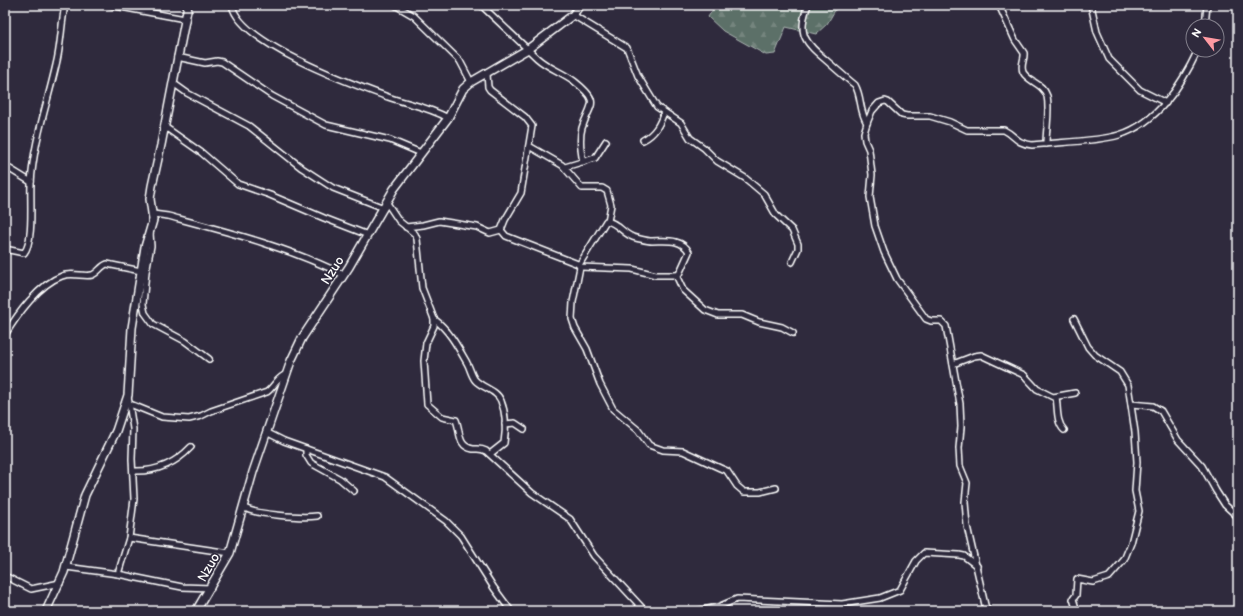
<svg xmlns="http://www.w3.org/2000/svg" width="1243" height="616" viewBox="0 0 1243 616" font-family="'Balsamiq Sans',sans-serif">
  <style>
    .forest { fill: url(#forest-firs); stroke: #adb7b3 }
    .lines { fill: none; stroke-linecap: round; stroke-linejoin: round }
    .street-casing { stroke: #fff; stroke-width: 8 }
    .secondary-casing { stroke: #fff; stroke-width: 10 }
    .street { stroke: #2f2a3d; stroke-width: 5 }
    .secondary { stroke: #2f2a3d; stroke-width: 7 }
    .labels { text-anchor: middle; stroke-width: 3.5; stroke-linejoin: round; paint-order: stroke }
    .street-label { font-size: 13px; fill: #fff; stroke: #2f2a3d }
  </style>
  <defs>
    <pattern id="forest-firs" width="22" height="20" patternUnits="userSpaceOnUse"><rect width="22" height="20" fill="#5b6f67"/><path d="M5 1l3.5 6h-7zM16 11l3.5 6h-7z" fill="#74857e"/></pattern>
  </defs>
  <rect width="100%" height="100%" fill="#2f2a3d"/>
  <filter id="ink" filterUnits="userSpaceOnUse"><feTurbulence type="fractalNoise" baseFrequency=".025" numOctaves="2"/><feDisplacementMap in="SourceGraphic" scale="8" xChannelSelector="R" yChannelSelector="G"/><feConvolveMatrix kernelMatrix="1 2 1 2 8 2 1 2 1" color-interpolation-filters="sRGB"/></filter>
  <g filter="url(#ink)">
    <polygon class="forest" points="716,5 838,5 827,24 816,34 786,27 775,54 766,55 723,31 708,17"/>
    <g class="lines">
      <g class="street-casing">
        <g id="street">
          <polyline points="110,5 185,19"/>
          <path d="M232,5c8,39 120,79 156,92 20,7 41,10 60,21"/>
          <polyline points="395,5 414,16 460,61 471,82"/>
          <path d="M481,5l56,53c11,10 25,14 37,23 28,22 16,22 8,47 -3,10 -1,24 1,34"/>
          <path d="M808,5c-12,30 -2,38 19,56 9,8 18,16 28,24 7,12 4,26 12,38"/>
          <path d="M999,5l16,35 9,13c1,6 -4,12 -1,19 5,10 20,11 24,24 3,14 -1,33 -1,48"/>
          <polyline points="1091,5 1097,32 1109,59 1140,90 1166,103"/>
          <polyline points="573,15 627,48 638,76 657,107 681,123 690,138 704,148 717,161 745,178 764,194 776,215 792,230 798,244 798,249 792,262"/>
          <polyline points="1205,26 1207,5"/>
          <polyline points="177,57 205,63 217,61 222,62 272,96 326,125 390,140 421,153"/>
          <polyline points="487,74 488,87 490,90 525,117 532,126 521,193 505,220 501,230 506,236 578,264 580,267 573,302 572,319 575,328 587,349 600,384 613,409 638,430 649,445 663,450 683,451 720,468 727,471 737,486 744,492 760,492 776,488"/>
          <polyline points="173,83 187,93 249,126 302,168 333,188 384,208"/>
          <polyline points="165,127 202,153 238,184 270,195 324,218 368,235"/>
          <path d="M643,140c12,-6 17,-16 21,-28"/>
          <polyline points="529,146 562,165 582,188 602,188 607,191 611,205 608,221"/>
          <polyline points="5,166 31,182"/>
          <polyline points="565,167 595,158 606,141"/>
          <path d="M387,203l12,18 16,13 2,5 5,49 12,31v7l-8,17 -2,18 3,43 15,13 14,3c5,12 1,26 17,29 5,0 8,-1 13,2l46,42 38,26 24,37 51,55"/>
          <path d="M153,214l15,2c60,16 120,31 176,59"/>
          <polyline points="406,227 423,225 439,221 477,227 490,233 501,230"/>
          <polyline points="150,233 151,246 146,272 143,304 145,313 153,324 185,341 209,359"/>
          <path d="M5,249l19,4c10,-11 6,-53 7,-69 2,-40 16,-79 25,-119 5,-19 5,-40 9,-60"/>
          <path d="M579,265l27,-44c12,1 18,15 30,17 5,1 11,3 16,3 13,0 30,-3 37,11l-10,22 -3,1h-20l-24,-6 -52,-2"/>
          <polyline points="676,275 683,290 705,310 718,315 742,315 759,322 782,327 793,333"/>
          <path d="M434,319c15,11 24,28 33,44 3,5 4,12 8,17 7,8 22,10 26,21 5,12 5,29 3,42l-14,11"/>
          <polyline points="1074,319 1088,347 1095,355 1120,372 1128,385 1135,432 1137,462 1135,491 1139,511 1131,543 1124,560 1109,577 1093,582 1077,579 1076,595 1073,599 1077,611"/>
          <path d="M5,335c12,-20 34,-51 57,-59 9,-4 22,1 30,-1 6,-2 9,-9 15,-11l34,7"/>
          <polyline points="953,364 974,356 981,355 1024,375 1037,389 1053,397 1075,393"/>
          <path d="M1056,397c2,11 0,25 8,33"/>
          <path d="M130,404l32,13 27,2 12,-3 10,-5 56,-19c8,-6 10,-15 20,-18"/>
          <polyline points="1131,404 1153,406 1161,411 1178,440 1202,466 1216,491 1225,505 1238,517"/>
          <polyline points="505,424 515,423 524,429"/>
          <polyline points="266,432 284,441 385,477 446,521 461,536 494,588 511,611"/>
          <polyline points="306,449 306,455 311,463 340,479 354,491"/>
          <path d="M133,471c24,1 42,-7 58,-24"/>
          <path d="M243,507c11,8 60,11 74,9"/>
          <polyline points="129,538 230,553"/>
          <polyline points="66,567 118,574 182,587 211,588"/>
          <polyline points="118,574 129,538 134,499 132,459 133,429 128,396"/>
          <polyline points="5,576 31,589 60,583"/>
          <polyline points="698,611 718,607 737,599 842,604 880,598 900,590 916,561 924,553 959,555 964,556 977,566"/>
          <path d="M988,611l-3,-6 -18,-79 -2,-24 2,-19 -7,-17 -1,-18 2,-21 -1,-23 -14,-78 -5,-5h-10l-5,-2 -29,-40 -13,-27 -9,-26 -5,-29 2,-22 -3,-25 -4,-9 -1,-8 3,-10 5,-12 7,-8 6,-2 3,1 14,13 5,1h23l20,6 17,8h37c12,6 11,13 28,15 25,-3 64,-3 87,-10 39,-12 63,-51 79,-85"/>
        </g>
      </g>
      <g class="secondary-casing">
        <g id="secondary">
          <polyline points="46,611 64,572 85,495 116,431 128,395 132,328 145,247 153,220 150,199 152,186 161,145 188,5"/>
          <polyline points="196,611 230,553 253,472 291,361 302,338 349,267 394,189 448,118 463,89 471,82 528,49 573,15 580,5"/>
        </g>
      </g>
      <use href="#street" class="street"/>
      <use href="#secondary" class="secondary"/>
    </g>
  </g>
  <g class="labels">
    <g class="street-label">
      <text transform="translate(332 270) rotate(-57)" y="5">Nzuo</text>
      <text transform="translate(208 567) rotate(-60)" y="5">Nzuo</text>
    </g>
  </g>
  <rect width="1243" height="616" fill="none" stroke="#2f2a3d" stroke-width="20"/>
  <rect x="10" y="10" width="1223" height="596" fill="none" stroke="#fff" stroke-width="1.5" filter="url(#ink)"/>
  <g transform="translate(1205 38) rotate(301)"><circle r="19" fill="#2f2a3d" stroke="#827f8b"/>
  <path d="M0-3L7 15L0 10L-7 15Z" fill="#ff9aa2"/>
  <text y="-6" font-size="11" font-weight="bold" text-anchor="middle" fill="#ffffff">N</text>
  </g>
</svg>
